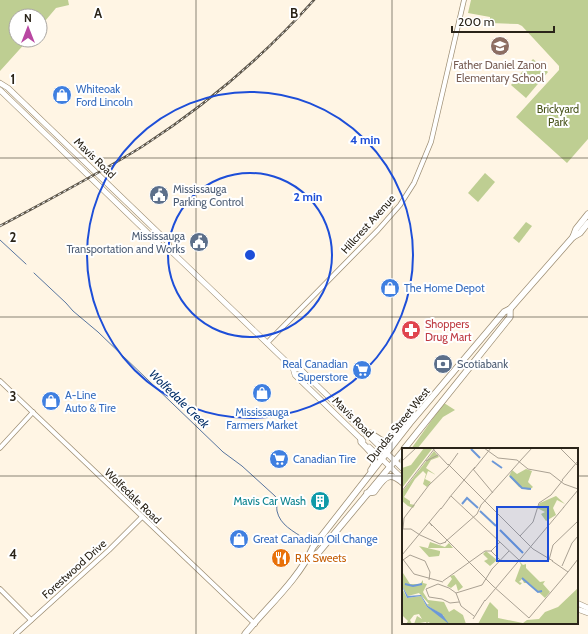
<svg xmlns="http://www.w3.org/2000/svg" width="588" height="634" viewBox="0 0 588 634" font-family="Cabin,sans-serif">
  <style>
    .green { fill: #bece92 }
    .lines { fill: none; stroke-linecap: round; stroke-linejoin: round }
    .stream { stroke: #58759f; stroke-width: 1 }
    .tertiary-casing { stroke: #9e8f75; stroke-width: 5.5 }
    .secondary-casing { stroke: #9e8f75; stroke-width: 6 }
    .primary-casing { stroke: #9e8f75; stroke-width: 7 }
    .tertiary { stroke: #fff; stroke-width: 4 }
    .secondary { stroke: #fff; stroke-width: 5 }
    .primary { stroke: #fff; stroke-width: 5.5 }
    .rail-casing { stroke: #5e574b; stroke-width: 2.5 }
    .rail { stroke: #fff; stroke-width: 1; stroke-dasharray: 3; stroke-linecap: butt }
    .grid { fill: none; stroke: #2a2419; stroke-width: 1; stroke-opacity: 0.55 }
    .ring { fill: none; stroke: #1d4ed8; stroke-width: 2 }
    .labels { text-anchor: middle; stroke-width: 4; stroke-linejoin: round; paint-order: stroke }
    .education-label { font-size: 11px; fill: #785e54; stroke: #fff }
    .shop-label { font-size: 11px; fill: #366cbe; stroke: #fff; text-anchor: start }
    .park-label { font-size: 11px; fill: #49551c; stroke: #fff }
    .street-label { font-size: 11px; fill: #2a2419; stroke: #fff }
    .service-label { font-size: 11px; fill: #4e5e75; stroke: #fff; text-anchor: start }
    .health-label { font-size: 11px; fill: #be3a42; stroke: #fff; text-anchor: start }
    .culture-label { font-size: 11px; fill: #0d838f; stroke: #fff; text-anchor: end }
    .food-label { font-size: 11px; fill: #c56008; stroke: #fff; text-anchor: start }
    .water-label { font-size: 12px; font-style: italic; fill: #053069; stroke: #fff }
    .inset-river { fill: none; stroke: #6c98d8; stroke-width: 2 }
    .inset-road { fill: none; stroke: #aaa193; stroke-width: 1 }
    .view { fill: #1d4ed8; fill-opacity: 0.15; stroke: #1d4ed8; stroke-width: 2 }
    .inset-edge { fill: none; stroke: #2a2419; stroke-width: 2 }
    .grid-label { font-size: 13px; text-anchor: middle; font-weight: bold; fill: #2a2419; stroke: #fff; stroke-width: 4; stroke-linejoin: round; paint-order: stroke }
    .centre { fill: #1d4ed8; stroke: #fff; stroke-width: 2 }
    .ring-label { font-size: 12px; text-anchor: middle; font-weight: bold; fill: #1d4ed8; stroke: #fff; stroke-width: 4; stroke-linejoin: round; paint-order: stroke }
  </style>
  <rect width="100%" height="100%" fill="#fff5e4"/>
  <g class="green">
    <polygon points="0,0 68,0 69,5 56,8 40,27 40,16 16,16 16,40 28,40 0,71"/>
    <polygon points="471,0 588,0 588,139 567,163 516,117 559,70 559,66 522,26 518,24 490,23 490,17 468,13"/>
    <polygon points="533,59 548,72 526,98 511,85"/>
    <polygon points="485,173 495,182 478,202 468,193"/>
    <polygon points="526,222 532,226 519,243 513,238"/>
    <polygon points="444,403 455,410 443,417 417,449 411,449"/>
  </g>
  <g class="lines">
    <g class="stream">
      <polyline points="0,240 26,264"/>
      <path d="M34,273l32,30 7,8 25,21 125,120 19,14 33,30c4,4 1,9 2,15 3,14 16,20 28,28"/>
    </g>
    <g class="tertiary-casing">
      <g id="tertiary">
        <polyline points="267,343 378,230 400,205 414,183 431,142 464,0"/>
        <polyline points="0,381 255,624"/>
        <polyline points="0,448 33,412"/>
        <polyline points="0,589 31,620"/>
        <polyline points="16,634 109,550 142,517"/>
      </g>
    </g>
    <g class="secondary-casing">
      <g id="secondary">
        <polyline points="0,83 8,88 168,242 170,250"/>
        <polyline points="0,90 154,239 163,248 170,250 293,368 295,375 363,441"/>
        <polyline points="293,368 300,369 403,469"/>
        <polyline points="369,447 403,479"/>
        <polyline points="577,603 588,608"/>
        <polyline points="577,609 588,613"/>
      </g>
    </g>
    <g class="primary-casing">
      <g id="primary">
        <polyline points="573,237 576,229 588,214"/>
        <polyline points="366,433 370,433 384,442 391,441 397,435"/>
        <path d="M361,439v3c8,8 19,17 10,28"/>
        <polyline points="404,449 510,317 510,309"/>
        <polyline points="403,455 403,465"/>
        <path d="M367,493l7,-1c9,-12 14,-23 29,-9"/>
        <polyline points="308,559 319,552 403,451"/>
        <path d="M245,634c22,-27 54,-55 68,-87l97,-124 94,-111 6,-3 63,-72 7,-4 8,-10"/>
      </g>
    </g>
    <use href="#tertiary" class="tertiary"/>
    <use href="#secondary" class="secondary"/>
    <use href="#primary" class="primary"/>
    <g class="rail-casing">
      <path id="rail" d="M0,226c48,-26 97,-51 143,-80 63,-41 121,-90 171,-146"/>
    </g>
    <use href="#rail" class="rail"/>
  </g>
  <path class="grid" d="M196,0v634M392,0v634M0,158h588M0,317h588M0,476h403M577,476h11"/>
  <g class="ring">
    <circle cx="250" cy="255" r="82"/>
    <circle cx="250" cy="255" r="163"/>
  </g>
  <defs>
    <g id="school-disc" transform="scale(1)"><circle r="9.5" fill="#8d6e63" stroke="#fff"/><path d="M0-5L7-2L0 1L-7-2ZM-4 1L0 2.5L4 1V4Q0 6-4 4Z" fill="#fff"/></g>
    <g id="shop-disc" transform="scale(1)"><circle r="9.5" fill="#3f7fe0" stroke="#fff"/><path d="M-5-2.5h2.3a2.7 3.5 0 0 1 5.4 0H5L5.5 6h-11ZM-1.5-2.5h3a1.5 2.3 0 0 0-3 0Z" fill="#fff"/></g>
    <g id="civic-disc" transform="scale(1)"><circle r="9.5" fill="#5c6f8a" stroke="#fff"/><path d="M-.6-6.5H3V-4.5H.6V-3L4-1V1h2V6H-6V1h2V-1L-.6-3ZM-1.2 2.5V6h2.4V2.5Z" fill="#fff"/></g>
    <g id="pharmacy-disc" transform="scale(1)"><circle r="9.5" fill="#e0444e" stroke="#fff"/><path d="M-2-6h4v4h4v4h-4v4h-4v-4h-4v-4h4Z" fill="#fff"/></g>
    <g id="bank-disc" transform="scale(1)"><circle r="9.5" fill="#5c6f8a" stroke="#fff"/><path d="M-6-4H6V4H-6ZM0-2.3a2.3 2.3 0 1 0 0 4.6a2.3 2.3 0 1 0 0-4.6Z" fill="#fff"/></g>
    <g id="supermarket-disc" transform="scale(1)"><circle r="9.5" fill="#3f7fe0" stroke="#fff"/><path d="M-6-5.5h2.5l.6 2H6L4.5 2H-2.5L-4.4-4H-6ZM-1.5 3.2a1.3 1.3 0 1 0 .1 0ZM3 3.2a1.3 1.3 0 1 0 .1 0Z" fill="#fff"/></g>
    <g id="building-disc" transform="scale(1)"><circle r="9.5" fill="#0f9aa8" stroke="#fff"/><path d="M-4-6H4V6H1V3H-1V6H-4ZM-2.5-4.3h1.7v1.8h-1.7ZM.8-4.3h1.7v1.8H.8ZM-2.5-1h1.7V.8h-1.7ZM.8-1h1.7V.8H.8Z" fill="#fff"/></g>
    <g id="restaurant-disc" transform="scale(1)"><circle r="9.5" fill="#e8710a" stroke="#fff"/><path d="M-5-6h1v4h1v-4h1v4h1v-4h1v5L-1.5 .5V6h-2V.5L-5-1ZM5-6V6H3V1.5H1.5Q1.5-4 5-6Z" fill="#fff"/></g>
  </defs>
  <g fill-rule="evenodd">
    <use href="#school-disc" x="500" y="46"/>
    <use href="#shop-disc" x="62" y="95"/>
    <use href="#civic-disc" x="159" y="195"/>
    <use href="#civic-disc" x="199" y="242"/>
    <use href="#shop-disc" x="390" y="288"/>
    <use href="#pharmacy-disc" x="411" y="330"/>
    <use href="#bank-disc" x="443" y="364"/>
    <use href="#supermarket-disc" x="362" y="370"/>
    <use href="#shop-disc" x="262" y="393"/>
    <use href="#shop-disc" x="51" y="401"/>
    <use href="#supermarket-disc" x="279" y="459"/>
    <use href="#building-disc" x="320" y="501"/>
    <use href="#shop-disc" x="239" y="539"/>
    <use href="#restaurant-disc" x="281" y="558"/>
  </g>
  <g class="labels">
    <g class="education-label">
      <text x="500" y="69">Father Daniel Zanon<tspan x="500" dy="13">Elementary School</tspan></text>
    </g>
    <g class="shop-label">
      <text x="76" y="93">Whiteoak<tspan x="76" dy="13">Ford Lincoln</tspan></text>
      <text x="404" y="292">The Home Depot</text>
      <text x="348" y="368" text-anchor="end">Real Canadian<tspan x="348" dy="13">Superstore</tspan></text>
      <text x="65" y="399">A-Line<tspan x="65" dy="13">Auto &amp; Tire</tspan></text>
      <text x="262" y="416" text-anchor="middle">Mississauga<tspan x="262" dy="13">Farmers Market</tspan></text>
      <text x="293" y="463">Canadian Tire</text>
      <text x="253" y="543">Great Canadian Oil Change</text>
    </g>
    <g class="park-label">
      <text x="558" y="113">Brickyard<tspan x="558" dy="13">Park</tspan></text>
    </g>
    <g class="street-label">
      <text transform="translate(95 158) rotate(44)" y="4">Mavis Road</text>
      <text transform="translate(368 224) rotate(-48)" y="4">Hillcrest Avenue</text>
      <text transform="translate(353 417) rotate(45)" y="4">Mavis Road</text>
      <text transform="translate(398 425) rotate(-51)" y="4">Dundas Street West</text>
      <text transform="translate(133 496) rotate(44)" y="4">Wolfedale Road</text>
      <text transform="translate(74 569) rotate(-42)" y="4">Forestwood Drive</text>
    </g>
    <g class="service-label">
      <text x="173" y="193">Mississauga<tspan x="173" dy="13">Parking Control</tspan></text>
      <text x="185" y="240" text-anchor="end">Mississauga<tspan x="185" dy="13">Transportation and Works</tspan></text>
      <text x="457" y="368">Scotiabank</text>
    </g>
    <g class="health-label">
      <text x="425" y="328">Shoppers<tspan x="425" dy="13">Drug Mart</tspan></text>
    </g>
    <g class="culture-label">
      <text x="306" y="505">Mavis Car Wash</text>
    </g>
    <g class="food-label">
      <text x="295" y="562">R.K Sweets</text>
    </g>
    <g class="water-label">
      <text transform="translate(179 399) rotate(44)" y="4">Wolfedale Creek</text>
    </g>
  </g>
  <g transform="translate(402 448)">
    <rect width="176" height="176" fill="#fff5e4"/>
    <path d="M22,0l8,1 -30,39v-20l9,-3zM32,3l5,6 -8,3 -5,8 10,7 -8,-4 -3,8 6,3 -4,5 -4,-3 3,-10 -3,-3 -8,8 -11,18 6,4v3l5,1 -2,3 -5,-2 -6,-5v-9zM124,21l6,2 -4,11 5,5 -4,3 -10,-3 -10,-11 3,-6 5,4zM154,48l9,8 -8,-4 -4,8 3,7 -10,6 -5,-7 4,-2 -8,-4 3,-5zM28,94l15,5 4,-4 4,5h-25zM17,98l21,5v2l-1,3 -10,1zM84,103l11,9 -7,6 -6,-5 4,-2 -5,-5zM117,113l4,4 3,-1v4l14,14 5,-1 -2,3 7,8 -5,6 -16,-15h-5l-2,-4 -3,3 3,1 -2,2 -5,-4 6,-16zM1,125l7,11h10l3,-4v3l4,1 -4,8 5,8 16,2 5,10 5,-3 9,6 3,9h-34l-4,-2 -1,2 -1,-2 -12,2 3,-8 5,3 -3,-5 -5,1 -4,5 2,4h-6l2,-3 -6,-6v-27l5,10 14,-2 6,11 10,7 7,2 -16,-10 -1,-2h2l-10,-11 -11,3 -6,-10zM52,127l9,12 -5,4 -2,-7 -5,4 -4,-2 5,-7 -2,-3zM176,140l-1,36h-99l12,-22 8,8v8l25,5 4,-3 12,-1 6,-7 13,-5z" fill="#bece92"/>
    <path d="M0,138l6,10 13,-1 7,11 14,8 7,10 -22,-17 -6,-11 -14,2z" fill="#6c98d8"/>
    <path class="inset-river" d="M69,1l9,9M90,13l10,7M108,28l12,12 9,1M60,56l5,-6 11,10M78,63l16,15M98,82l23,23M120,130l16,14 4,-1M3,136l8,2 9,-2"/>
    <path class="inset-road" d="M82,0l14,10 19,2M158,0l18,18M31,1l15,16M115,12l11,9 22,4 14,11M0,13l14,-13M24,13l12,-6M118,13l12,-13M46,16l85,85 20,12M71,21l20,24M72,21l17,-21M160,32l16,-19M162,36l14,5M0,43l33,-43M49,48l68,64M47,50l26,-31M161,60l15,-18M39,61l9,-12M30,78l-3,-4 64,64M0,81h9l9,6M1,81l1,-11 25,-33 19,-18 10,-14M18,87l20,9 6,-2M118,88l13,-14 6,-19 12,-8 12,-15M43,94l32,-28 4,-9 40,-45M89,103l9,-9M0,107l39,-47M0,110l12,16 29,8M1,112l7,-5 15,6 5,11 -1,8M147,112l4,-15 25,-24M150,113l16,11 10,-13M160,118l10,-23 6,-7M41,133l42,-30h6l9,9M91,138l36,32 39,-46M54,145l26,-8 10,-16 17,-18M83,153l79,-94M57,154l-9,1 -8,-4 -13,-2 -3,-8 12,-5 11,4 7,5 5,13 13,10M71,171l12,-19"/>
    <path class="view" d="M95,59h51v54h-51z"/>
    <rect width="176" height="176" class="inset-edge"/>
  </g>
  <g class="grid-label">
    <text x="98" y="18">A</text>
    <text x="294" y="18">B</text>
    <text x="13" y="84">1</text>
    <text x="13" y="242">2</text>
    <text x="13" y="401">3</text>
    <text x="13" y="559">4</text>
  </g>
  <circle cx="250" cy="255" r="6" class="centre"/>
  <g class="ring-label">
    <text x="365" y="144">4 min</text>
    <text x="308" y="201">2 min</text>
  </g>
  <g transform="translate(28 28)"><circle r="19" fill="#ffffff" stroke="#aaa7a3"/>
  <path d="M0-3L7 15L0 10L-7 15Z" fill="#b947a2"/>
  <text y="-6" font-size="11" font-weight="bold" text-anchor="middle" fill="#2a2419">N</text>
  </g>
  <path d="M452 26v6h102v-6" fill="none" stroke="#2a2419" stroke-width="2"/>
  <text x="458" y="26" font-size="12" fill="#2a2419" stroke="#ffffff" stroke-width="3" paint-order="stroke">200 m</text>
</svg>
